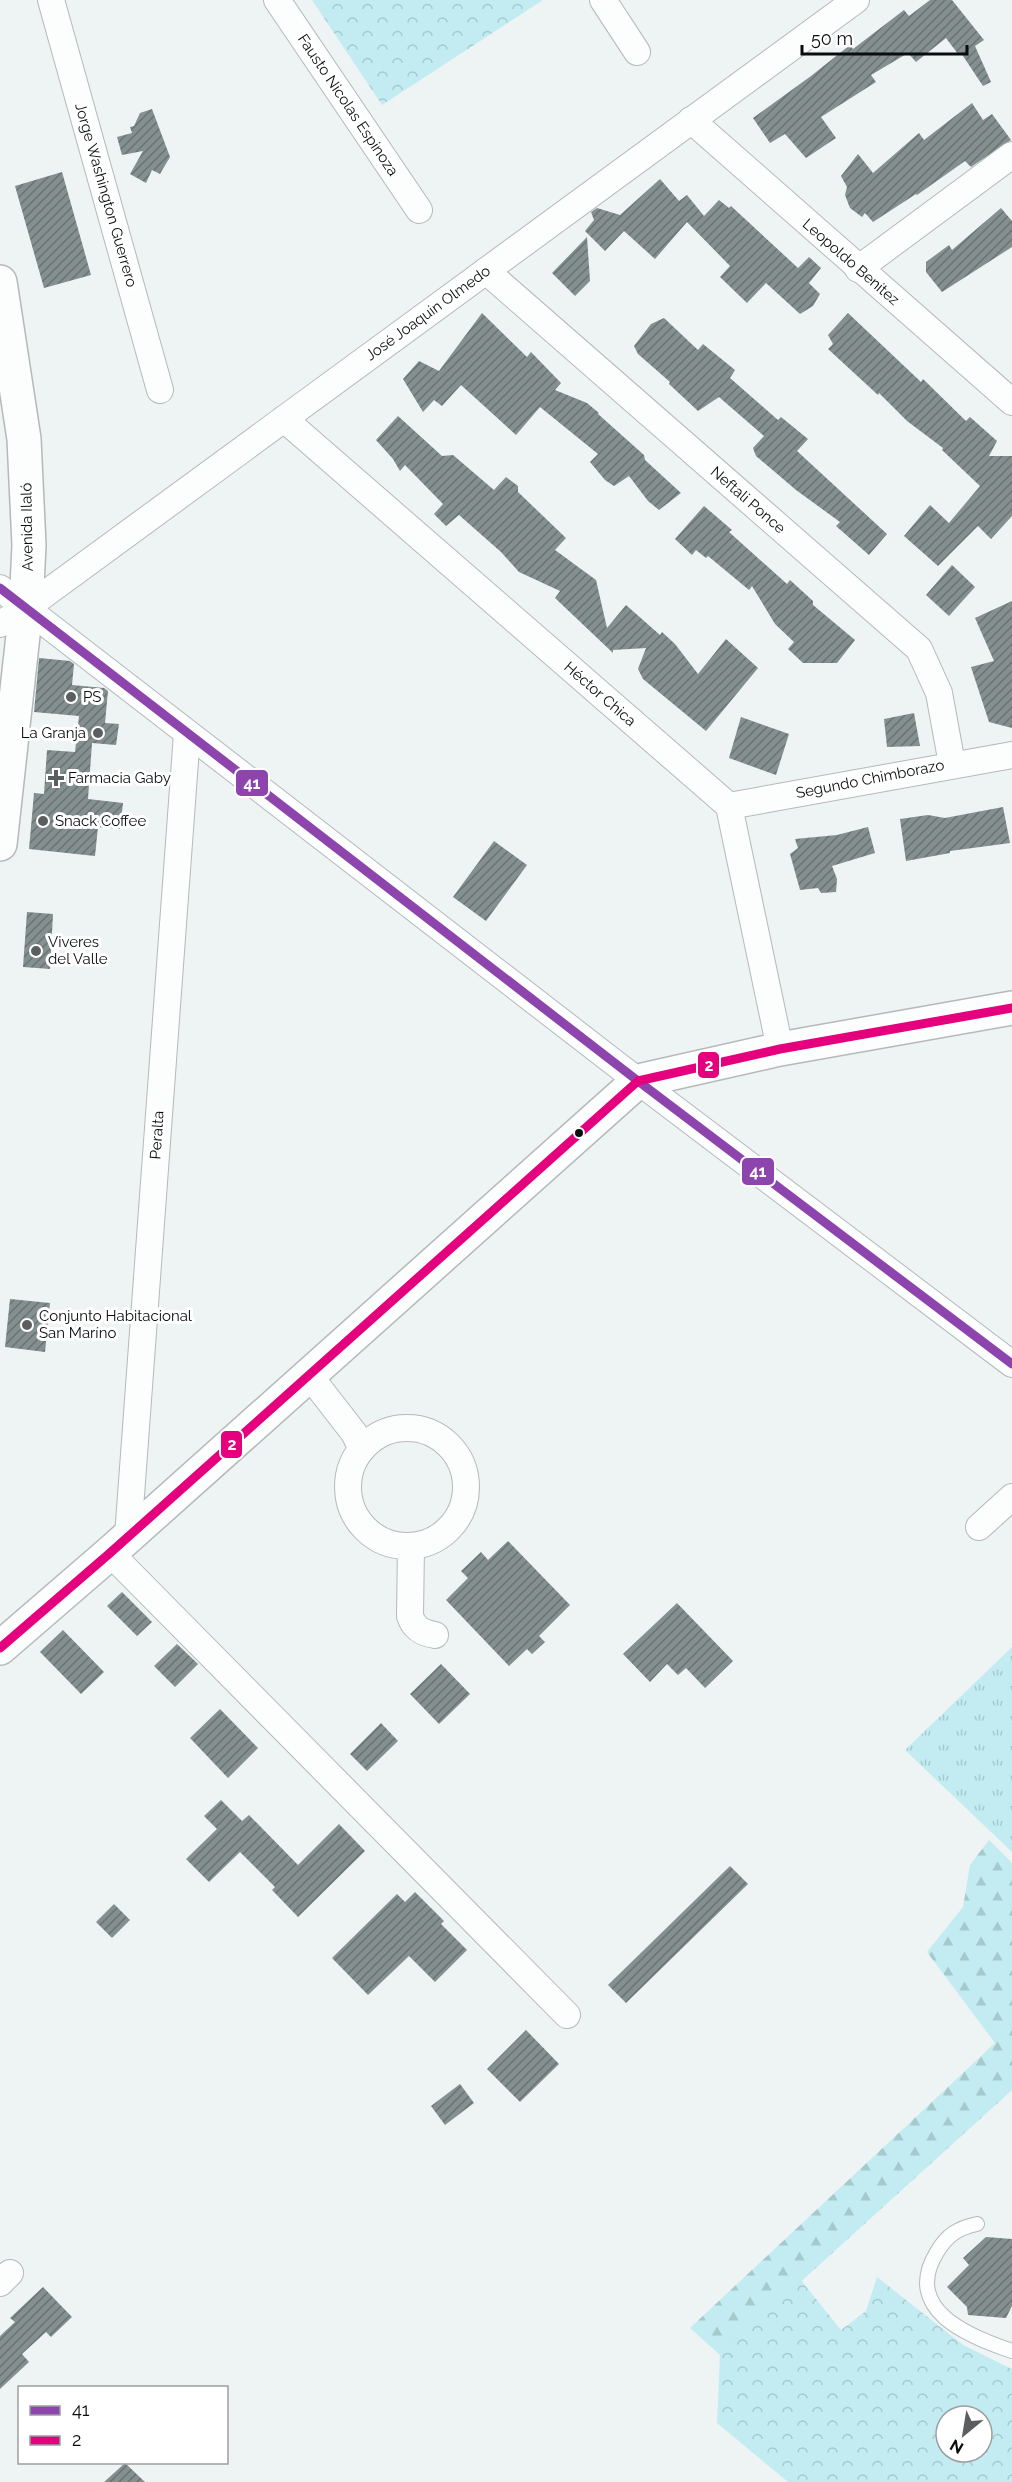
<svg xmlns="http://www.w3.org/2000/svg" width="1012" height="2482" viewBox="0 0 1012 2482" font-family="Raleway,sans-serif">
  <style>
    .grass { fill: url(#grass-tufts) }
    .forest { fill: url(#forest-firs) }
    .park { fill: url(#park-crowns); fill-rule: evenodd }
    .building { fill: url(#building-hatch) }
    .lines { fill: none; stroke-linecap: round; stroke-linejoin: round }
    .lane-casing { stroke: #b5b9b9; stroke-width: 16 }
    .street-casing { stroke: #b5b9b9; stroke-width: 28 }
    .secondary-casing { stroke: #b5b9b9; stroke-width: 36 }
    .lane { stroke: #fcfdfd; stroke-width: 14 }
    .street { stroke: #fcfdfd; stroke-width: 26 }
    .secondary { stroke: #fcfdfd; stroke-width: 33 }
    .bus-1-casing { stroke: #fff; stroke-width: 14 }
    .bus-2-casing { stroke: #fff; stroke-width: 14 }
    .bus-1 { stroke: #8e44ad; stroke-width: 9 }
    .bus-2 { stroke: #e5007d; stroke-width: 9 }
    .poi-dot { fill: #5a5e5e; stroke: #fff; stroke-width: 2 }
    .bus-dot { fill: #0a0d0e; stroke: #fff; stroke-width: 2 }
    .labels { text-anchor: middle; stroke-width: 6; stroke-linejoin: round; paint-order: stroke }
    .street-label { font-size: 15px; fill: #0a0d0e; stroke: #fff }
    .poi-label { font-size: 15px; fill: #0a0d0e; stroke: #fff; text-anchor: start }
    .line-badge { stroke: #fff; stroke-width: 2 }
    .badge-label { font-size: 16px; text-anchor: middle; font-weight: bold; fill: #fff }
  </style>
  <defs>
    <pattern id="grass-tufts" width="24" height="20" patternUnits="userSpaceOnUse" patternTransform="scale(1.5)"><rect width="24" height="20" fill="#c2ecf1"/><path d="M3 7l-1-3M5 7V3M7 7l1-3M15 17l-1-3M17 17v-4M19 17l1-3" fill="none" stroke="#a5c9cd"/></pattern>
    <pattern id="forest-firs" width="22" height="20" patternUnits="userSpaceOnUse" patternTransform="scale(1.5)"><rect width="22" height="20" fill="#c2ecf1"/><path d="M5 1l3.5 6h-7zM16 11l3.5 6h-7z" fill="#a5c9cd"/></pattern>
    <pattern id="park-crowns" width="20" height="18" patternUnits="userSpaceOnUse" patternTransform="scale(1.5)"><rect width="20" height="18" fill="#c2ecf1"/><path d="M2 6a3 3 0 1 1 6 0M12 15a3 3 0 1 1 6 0" fill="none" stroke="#a5c9cd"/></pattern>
    <pattern id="building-hatch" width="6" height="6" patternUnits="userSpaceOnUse" patternTransform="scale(1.5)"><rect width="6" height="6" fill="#848f90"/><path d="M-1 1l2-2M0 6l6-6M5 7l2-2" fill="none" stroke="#6a7374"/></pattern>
  </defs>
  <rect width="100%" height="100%" fill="#eef3f4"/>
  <polygon class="grass" points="1012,1647 1012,1852 905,1750"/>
  <polygon class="forest" points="989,1840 1012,1863 1012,2090 720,2355 690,2328 995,2043 927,1952 963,1907 970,1865"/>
  <g class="park">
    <polygon points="312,0 543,0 382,105"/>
    <path d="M877,2277l86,68 49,24v113h-224l-71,-59 3,-68 80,-76 41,51 25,-19zM946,2416h36v36h-36z"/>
  </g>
  <g class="building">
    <polygon points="930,0 952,0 984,40 975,46 991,82 983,86 961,53 958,54 946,38 916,62 908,53 871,75 876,82 821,117 836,138 806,158 785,134 770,143 753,118 811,76 850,45 853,49 904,10 909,16"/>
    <polygon points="972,103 983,120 992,114 1011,140 971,167 965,161 917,195 916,194 873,222 865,213 862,217 850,208 845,195 847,187 841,176 858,154 873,173 919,133 924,140"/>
    <polygon points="152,109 170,157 160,174 152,170 146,183 130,174 143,151 122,155 117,137 132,133 130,127 134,126 140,113"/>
    <polygon points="62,172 91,275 44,288 15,186"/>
    <polygon points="660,179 679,201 687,195 704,216 719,200 729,208 731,206 798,268 809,257 821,268 809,283 820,294 813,306 800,314 766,283 747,303 720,277 730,266 687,222 655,259 624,231 605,251 585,231 594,220 591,212 597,208 620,215"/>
    <polygon points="1001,208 1012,221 1012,247 942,292 926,272 926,262 949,245 952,250"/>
    <polygon points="587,237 590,281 575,296 552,273"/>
    <polygon points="482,313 527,357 531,352 561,383 555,390 587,403 599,413 598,414 644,455 645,460 681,493 659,510 648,501 629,476 614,486 605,480 590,462 598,454 540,407 516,435 461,385 442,406 434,400 423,412 403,379 419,361 439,371"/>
    <polygon points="848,313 921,382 923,379 966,421 970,417 997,441 989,456 1012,456 1012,516 991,539 978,526 938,566 904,536 930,505 949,523 980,486 942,450 943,448 907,421 879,393 878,395 828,349 833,344 828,335"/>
    <polygon points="664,318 698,350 703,344 735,370 730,378 778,420 781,417 808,439 797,451 887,534 869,555 836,526 840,522 796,490 756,456 753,448 764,436 719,397 698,411 669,384 670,382 638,354 634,346 651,324"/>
    <polygon points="398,416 442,456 453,455 494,490 506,477 518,486 518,492 566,538 555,550 596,580 607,628 626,605 660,635 662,632 675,644 698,674 726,639 758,668 706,731 643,679 638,669 646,648 613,650 613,653 555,598 560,591 519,572 501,552 459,515 446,526 434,514 443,504 405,465 400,471 393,459 376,440"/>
    <polygon points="704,506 732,530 729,532 787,584 790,580 813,601 813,605 855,640 837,663 803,663 788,649 794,642 775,624 752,586 749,590 708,556 706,558 696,550 692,555 675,539"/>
    <polygon points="952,565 975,587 949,616 926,595"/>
    <polygon points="1012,601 1012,728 989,722 971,667 994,661 975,618"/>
    <polygon points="39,658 70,661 74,664 72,685 104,688 108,691 105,723 119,724 116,745 92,743 88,799 123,803 120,829 98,827 95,856 29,849 34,793 44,794 47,750 75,752 79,716 34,712"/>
    <polygon points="914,713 920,746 887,747 884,719"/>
    <polygon points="741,717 789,734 776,775 729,758"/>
    <polygon points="1003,807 1010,843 950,851 950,853 906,861 900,819 928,815 945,818"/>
    <polygon points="868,827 875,853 832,866 837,879 836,892 821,893 818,888 800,890 790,854 798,848 795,839 837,835"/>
    <polygon points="494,841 527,865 486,921 453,897"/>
    <polygon points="27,912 53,914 50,969 23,967"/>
    <polygon points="10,1299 50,1303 45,1352 5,1347"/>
    <polygon points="508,1541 570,1605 539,1636 545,1642 532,1654 527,1649 509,1666 446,1600 468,1578 461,1571 481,1552 488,1560"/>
    <polygon points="122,1592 152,1622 137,1636 107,1606"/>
    <polygon points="677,1603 733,1661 705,1688 686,1668 678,1675 667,1664 650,1682 623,1654"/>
    <polygon points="63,1630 104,1672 81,1694 40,1652"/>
    <polygon points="177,1644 198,1664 175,1687 154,1666"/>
    <polygon points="441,1664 470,1694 439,1724 410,1694"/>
    <polygon points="220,1709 258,1748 228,1778 190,1738"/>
    <polygon points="381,1723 398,1741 367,1771 350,1754"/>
    <polygon points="221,1800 242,1821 249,1815 298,1865 339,1824 365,1851 298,1917 272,1890 275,1887 240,1852 209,1882 186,1859 217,1829 204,1816"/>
    <polygon points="730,1866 748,1884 626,2003 608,1985"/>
    <polygon points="415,1892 444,1921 441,1924 467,1950 435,1982 409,1956 368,1995 332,1958 397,1894 405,1902"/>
    <polygon points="114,1904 130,1920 112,1938 96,1922"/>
    <polygon points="526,2030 559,2064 520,2102 487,2069"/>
    <polygon points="460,2084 474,2103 445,2125 431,2106"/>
    <polygon points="986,2237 1012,2239 1012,2306 1006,2318 968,2315 967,2307 947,2287 969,2265 963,2258"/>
    <polygon points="43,2287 72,2317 51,2337 46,2332 22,2354 29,2362 0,2389 0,2336 15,2322 10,2318"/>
    <polygon points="125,2463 145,2482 104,2482"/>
  </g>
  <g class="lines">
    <g class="lane-casing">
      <path id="lane" d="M977,2224c-19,4 -30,11 -40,28 -35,57 30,84 75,99"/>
    </g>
    <g class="street-casing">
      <g id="street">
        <polyline points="51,0 160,390"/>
        <polyline points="277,0 419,210"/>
        <polyline points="603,0 637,52"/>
        <polyline points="691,120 1012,402"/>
        <polyline points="858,269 1012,155"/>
        <polyline points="486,271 919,649 939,693 952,764"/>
        <polyline points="284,419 729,806 780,1049"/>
        <polyline points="0,588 638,1081 1012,1364"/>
        <polyline points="0,624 26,608 856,0"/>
        <polyline points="729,806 1012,755"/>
        <polyline points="309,1375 354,1433 362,1449"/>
        <circle cx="407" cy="1487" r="59"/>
        <polyline points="979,1527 1012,1497"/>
        <polyline points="128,1536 187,734"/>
        <path d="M411,1546l-1,70c4,13 13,17 25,19"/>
        <polyline points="110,1553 567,2015"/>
        <polyline points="0,2283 10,2273"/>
      </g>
    </g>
    <g class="secondary-casing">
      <g id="secondary">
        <polyline points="0,282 24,439 29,545 26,608 0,844"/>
        <polyline points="0,1648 110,1553 638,1081 780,1049 1012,1008"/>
      </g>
    </g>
    <use href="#lane" class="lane"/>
    <use href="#street" class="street"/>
    <use href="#secondary" class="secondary"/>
    <g class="bus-1-casing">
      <polyline id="bus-1" points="0,588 638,1081 1012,1364"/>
    </g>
    <g class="bus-2-casing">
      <polyline id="bus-2" points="0,1648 110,1553 638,1081 780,1049 1012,1008"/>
    </g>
    <use href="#bus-1" class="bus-1"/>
    <use href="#bus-2" class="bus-2"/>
  </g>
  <g class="poi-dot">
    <circle cx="71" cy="697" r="6"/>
    <circle cx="98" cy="733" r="6"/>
    <path d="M53 769h6v6h6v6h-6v6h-6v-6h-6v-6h6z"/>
    <circle cx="43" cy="821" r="6"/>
    <circle cx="36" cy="951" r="6"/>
    <circle cx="27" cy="1325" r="6"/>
  </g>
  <circle class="bus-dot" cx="579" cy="1133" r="5"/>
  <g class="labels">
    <g class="street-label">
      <text transform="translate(348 105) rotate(56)" y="5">Fausto Nicolas Espinoza</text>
      <text transform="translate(106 195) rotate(74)" y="5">Jorge Washington Guerrero</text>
      <text transform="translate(851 262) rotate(41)" y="5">Leopoldo Benítez</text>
      <text transform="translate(428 313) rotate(-36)" y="5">José Joaquin Olmedo</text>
      <text transform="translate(748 500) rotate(41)" y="5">Neftali Ponce</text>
      <text transform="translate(27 527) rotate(-91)" y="5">Avenida Ilaló</text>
      <text transform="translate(600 694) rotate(41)" y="5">Héctor Chica</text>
      <text transform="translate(870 779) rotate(-11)" y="5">Segundo Chimborazo</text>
      <text transform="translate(157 1135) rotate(-86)" y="5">Peralta</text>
    </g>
    <g class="poi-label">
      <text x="83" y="702">PS</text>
      <text x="86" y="738" text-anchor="end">La Granja</text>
      <text x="68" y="783">Farmacia Gaby</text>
      <text x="55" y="826">Snack Coffee</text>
      <text x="48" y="947">Viveres<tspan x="48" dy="17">del Valle</tspan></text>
      <text x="39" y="1321">Conjunto Habitacional<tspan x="39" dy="17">San Maríno</tspan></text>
    </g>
  </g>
  <g class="line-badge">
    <rect x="235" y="769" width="34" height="28" rx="6" fill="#8e44ad"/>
    <rect x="697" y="1051" width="23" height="28" rx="6" fill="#e5007d"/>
    <rect x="741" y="1157" width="34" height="29" rx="6" fill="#8e44ad"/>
    <rect x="220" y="1430" width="23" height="29" rx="6" fill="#e5007d"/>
  </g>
  <g class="badge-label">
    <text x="252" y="789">41</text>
    <text x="709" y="1071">2</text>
    <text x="758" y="1177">41</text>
    <text x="232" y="1450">2</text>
  </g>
  <rect x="18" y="2386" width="210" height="78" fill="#ffffff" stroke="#9d9e9f" stroke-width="1.5"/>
  <rect x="30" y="2406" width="30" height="9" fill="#8e44ad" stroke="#9d9e9f" stroke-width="1.5"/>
  <text x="72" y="2416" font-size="18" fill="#0a0d0e">41</text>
  <rect x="30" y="2436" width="30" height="9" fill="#e5007d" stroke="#9d9e9f" stroke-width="1.5"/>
  <text x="72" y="2446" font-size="18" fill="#0a0d0e">2</text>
  <g transform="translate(964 2434) rotate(210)"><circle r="28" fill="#ffffff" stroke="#9d9e9f" stroke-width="1.5"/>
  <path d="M0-4.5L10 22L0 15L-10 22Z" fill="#5a5e5e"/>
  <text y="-9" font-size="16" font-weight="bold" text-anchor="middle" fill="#0a0d0e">N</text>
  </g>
  <path d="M802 45v9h165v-9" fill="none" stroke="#0a0d0e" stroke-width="3"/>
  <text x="811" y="45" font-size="18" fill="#0a0d0e" stroke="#ffffff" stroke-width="4.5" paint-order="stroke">50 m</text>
</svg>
